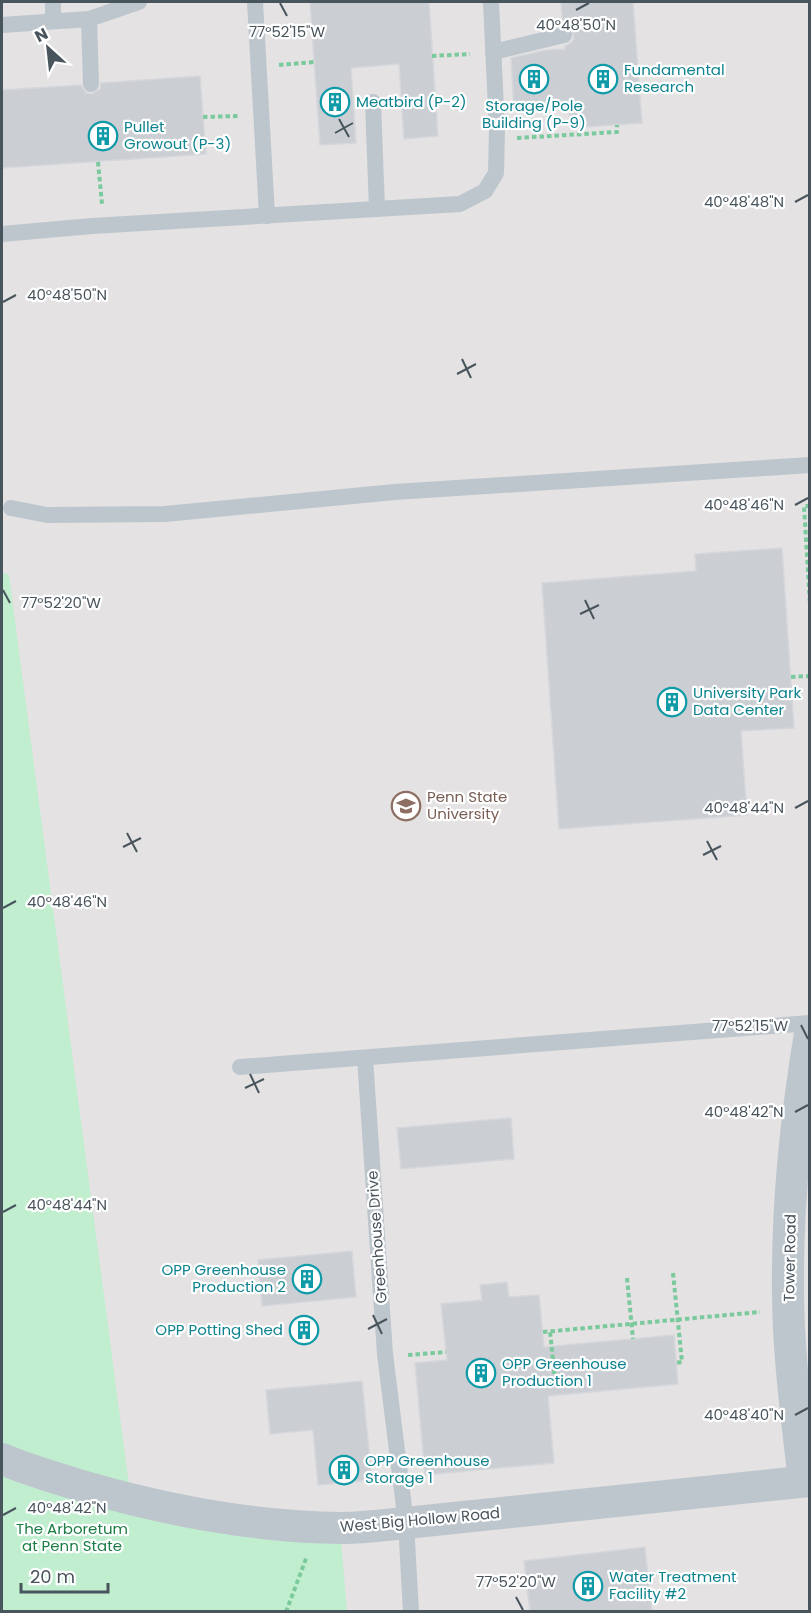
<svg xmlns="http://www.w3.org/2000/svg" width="811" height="1613" viewBox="0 0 811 1613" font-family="Poppins,sans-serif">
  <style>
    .education { fill: #e4e2e2 }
    .green { fill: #c2eed0 }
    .building { fill: #cbced3; stroke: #d5d7dc; stroke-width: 1.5 }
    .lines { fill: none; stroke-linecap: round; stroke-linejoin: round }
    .path { stroke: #7bca9e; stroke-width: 4; stroke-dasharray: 4.5 3; stroke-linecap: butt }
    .service { stroke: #bdc6cd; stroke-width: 16 }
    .minor { stroke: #bdc6cd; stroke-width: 32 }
    .ticks { fill: none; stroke: #49555d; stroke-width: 2 }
    .labels { text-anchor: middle; stroke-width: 4.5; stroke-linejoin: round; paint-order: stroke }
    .culture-label { font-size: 15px; fill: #0d838f; stroke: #fff; text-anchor: start }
    .education-label { font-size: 15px; fill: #785e54; stroke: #fff; text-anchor: start }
    .street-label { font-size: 15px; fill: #49555d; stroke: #fff }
    .park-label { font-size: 15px; fill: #1c7d45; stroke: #fff }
    .ticks-label { font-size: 15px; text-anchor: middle; fill: #49555d; stroke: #fff; stroke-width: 4.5; stroke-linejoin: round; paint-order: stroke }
  </style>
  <rect width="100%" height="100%" fill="#f3f1f1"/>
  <rect class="education" x="2" y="2" width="807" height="1609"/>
  <polygon class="green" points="2,572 9,575 131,1500 340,1528 347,1611 2,1612"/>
  <g class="building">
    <polygon points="310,2 429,2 438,136 404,139 399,64 351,68 356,143 320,145"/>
    <polygon points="561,2 633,2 642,123 570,128 569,105 514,108 511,58 546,50 565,49 565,46 571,43 574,39 572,28 563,25"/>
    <polygon points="200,76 206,154 2,168 2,90 81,85 86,93 92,94 100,89 101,83"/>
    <polygon points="782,548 794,728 741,731 747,815 559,829 542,583 696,571 695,554"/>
    <polygon points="511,1118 514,1159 401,1169 397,1128"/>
    <polygon points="352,1251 356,1297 262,1306 258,1260"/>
    <polygon points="507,1282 509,1297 539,1295 544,1347 674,1335 678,1384 548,1396 554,1463 425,1475 415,1363 447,1360 441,1304 482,1300 480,1285"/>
    <polygon points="362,1381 372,1480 318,1485 313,1430 270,1434 266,1390"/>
    <polygon points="645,1547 652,1611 530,1611 524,1561"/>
  </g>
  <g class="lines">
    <g class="path">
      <polyline points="432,56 470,54"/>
      <polyline points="279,65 314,62"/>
      <polyline points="203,117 238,116"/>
      <polyline points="517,138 617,132 617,125"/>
      <polyline points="98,162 102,204"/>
      <polyline points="810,506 804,506 810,604"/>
      <polyline points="791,677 810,676"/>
      <polyline points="673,1273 682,1362 676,1363"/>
      <polyline points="627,1278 633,1339"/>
      <polyline points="543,1332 760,1312"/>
      <polyline points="408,1355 446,1352"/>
      <polyline points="547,1381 555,1381 550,1331"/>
      <polyline points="286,1612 307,1556"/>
    </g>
    <g class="service">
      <polyline points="53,2 53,21"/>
      <polyline points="255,2 267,216"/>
      <polyline points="89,19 91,84"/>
      <polyline points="2,25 89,19 139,2"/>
      <polyline points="493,52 564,35"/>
      <polyline points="373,102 377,209"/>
      <polyline points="2,234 92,226 460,204 485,191 496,173 497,130 491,2"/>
      <polyline points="11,508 47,515 165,514 395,492 810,465"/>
      <polyline points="365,1058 385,1354 406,1523 411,1612"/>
      <polyline points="240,1067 810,1023"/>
    </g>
    <g class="minor">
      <path d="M2,1459c28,12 57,20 87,29 81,23 168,39 253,40 21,0 43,-3 64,-5l404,-42"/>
      <path d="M804,1481c-7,-63 -16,-127 -16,-191 -1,-85 8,-172 22,-256"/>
    </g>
  </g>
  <path class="ticks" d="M280,3l7,13M576,10l13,-7M339,119l10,18M335,133l18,-10M795,202l13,-7M3,302l13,-7M462,359l9,19M457,374l19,-10M795,505l13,-7M3,590l7,13M585,600l9,19M580,614l19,-9M795,808l13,-7M127,833l10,19M707,841l10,19M123,847l18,-9M703,855l18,-9M3,908l13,-7M801,1025l7,14M250,1074l9,19M245,1088l19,-9M795,1112l13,-7M3,1212l13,-7M373,1315l9,19M368,1329l19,-10M795,1415l13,-7M3,1515l13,-7M516,1597l7,13"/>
  <defs>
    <g id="building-ring" transform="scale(1.5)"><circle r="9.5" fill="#fff" stroke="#0f9aa8" stroke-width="1.5"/><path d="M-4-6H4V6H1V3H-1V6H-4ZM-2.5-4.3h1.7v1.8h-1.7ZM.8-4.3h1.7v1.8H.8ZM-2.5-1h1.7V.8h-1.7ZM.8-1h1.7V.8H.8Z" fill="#0f9aa8"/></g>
    <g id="university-ring" transform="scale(1.5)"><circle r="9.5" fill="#fff" stroke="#8d6e63" stroke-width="1.5"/><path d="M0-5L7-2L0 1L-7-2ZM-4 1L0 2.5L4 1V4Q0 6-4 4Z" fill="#8d6e63"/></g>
  </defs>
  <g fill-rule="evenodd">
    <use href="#building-ring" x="534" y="79"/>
    <use href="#building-ring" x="603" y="79"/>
    <use href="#building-ring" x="335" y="102"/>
    <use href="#building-ring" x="103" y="136"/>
    <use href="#building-ring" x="672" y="702"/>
    <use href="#university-ring" x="406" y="806"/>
    <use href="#building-ring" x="307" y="1279"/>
    <use href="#building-ring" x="304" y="1330"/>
    <use href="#building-ring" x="481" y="1373"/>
    <use href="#building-ring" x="344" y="1470"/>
    <use href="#building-ring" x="588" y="1586"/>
  </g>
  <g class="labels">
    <g class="culture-label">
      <text x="624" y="75">Fundamental<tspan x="624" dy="17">Research</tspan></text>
      <text x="356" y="107">Meatbird (P-2)</text>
      <text x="534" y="111" text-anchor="middle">Storage/Pole<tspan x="534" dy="17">Building (P-9)</tspan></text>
      <text x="124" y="132">Pullet<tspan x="124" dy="17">Growout (P-3)</tspan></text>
      <text x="693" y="698">University Park<tspan x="693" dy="17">Data Center</tspan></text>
      <text x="286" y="1275" text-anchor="end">OPP Greenhouse<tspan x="286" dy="17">Production 2</tspan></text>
      <text x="283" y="1335" text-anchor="end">OPP Potting Shed</text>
      <text x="502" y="1369">OPP Greenhouse<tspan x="502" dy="17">Production 1</tspan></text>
      <text x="365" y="1466">OPP Greenhouse<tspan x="365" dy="17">Storage 1</tspan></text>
      <text x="609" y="1582">Water Treatment<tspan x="609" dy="17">Facility #2</tspan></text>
    </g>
    <g class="education-label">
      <text x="427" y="802">Penn State<tspan x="427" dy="17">University</tspan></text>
    </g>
    <g class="street-label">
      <text transform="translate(377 1237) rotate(-94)" y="5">Greenhouse Drive</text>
      <text transform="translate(790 1258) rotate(-89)" y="5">Tower Road</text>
      <text transform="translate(420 1520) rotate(-5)" y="5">West Big Hollow Road</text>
    </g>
    <g class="park-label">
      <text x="72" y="1534">The Arboretum<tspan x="72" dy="17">at Penn State</tspan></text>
    </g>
  </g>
  <g class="ticks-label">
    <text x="576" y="30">40°48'50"N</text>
    <text x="287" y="37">77°52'15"W</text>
    <text x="744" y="207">40°48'48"N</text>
    <text x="67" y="300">40°48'50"N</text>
    <text x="744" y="510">40°48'46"N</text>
    <text x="61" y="608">77°52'20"W</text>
    <text x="744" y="813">40°48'44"N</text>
    <text x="67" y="907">40°48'46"N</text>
    <text x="750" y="1031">77°52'15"W</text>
    <text x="744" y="1117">40°48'42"N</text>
    <text x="67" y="1210">40°48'44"N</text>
    <text x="744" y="1420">40°48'40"N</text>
    <text x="67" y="1513">40°48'42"N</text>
    <text x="516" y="1587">77°52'20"W</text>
  </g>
  <rect width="811" height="1613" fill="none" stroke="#49555d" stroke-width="6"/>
  <g transform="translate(48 48) rotate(333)" stroke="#ffffff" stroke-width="4.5" paint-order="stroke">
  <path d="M0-4.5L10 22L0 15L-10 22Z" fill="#49555d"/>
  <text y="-9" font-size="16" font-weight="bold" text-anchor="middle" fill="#49555d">N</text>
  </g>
  <path d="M21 1583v9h87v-9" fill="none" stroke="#49555d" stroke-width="3"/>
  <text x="30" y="1583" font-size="18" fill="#49555d" stroke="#ffffff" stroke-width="4.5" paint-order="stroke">20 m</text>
</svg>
